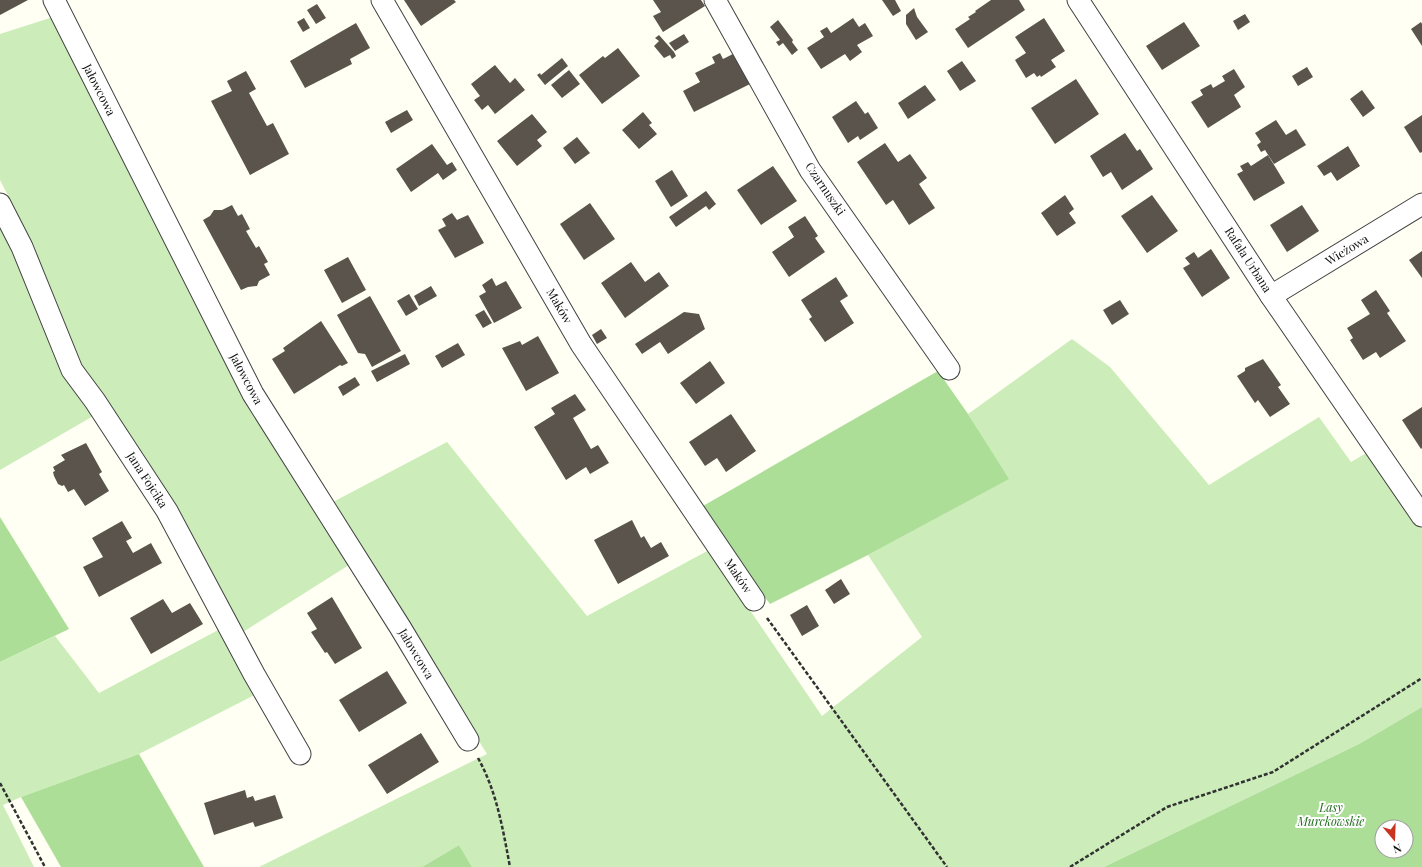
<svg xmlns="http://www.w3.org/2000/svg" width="1422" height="867" viewBox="0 0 1422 867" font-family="'Playfair Display',serif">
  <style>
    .green { fill: #ccedba }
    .forest { fill: #acde98; fill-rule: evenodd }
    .building { fill: #5a544c }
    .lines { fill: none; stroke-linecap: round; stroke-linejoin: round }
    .street-casing { stroke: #434343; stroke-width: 23 }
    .path { stroke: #323232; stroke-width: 2.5; stroke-dasharray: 4 2; stroke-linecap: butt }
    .street { stroke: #fff; stroke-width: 21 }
    .labels { text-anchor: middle; stroke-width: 4; stroke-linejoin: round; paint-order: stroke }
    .street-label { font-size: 12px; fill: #101010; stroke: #fff }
    .park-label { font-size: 12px; font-style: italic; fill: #1f6d1c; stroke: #fff }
  </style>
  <rect width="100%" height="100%" fill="#fffff4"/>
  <g class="green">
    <polygon points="53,17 349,565 243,632 270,687 139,754 21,797 3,805 34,867 0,867 0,662 55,636 99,693 224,627 95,415 0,470 0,213 21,221 0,180 0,34"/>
    <polygon points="1072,339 1110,367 1209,485 1319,417 1351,462 1368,452 1422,529 1422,707 1359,744 1104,867 472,867 459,845 422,867 259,867 487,754 331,503 447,442 587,616 709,550 822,716 922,637 868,555 1008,479 968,414"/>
  </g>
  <g class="forest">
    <polygon points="938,371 968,414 1009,479 868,555 770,604 724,542 703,506"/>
    <polygon points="0,517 69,629 0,662"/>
    <path d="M1422,707v160h-318l255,-123zM1382,827h24v24h-24z"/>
    <polygon points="139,754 204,867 61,867 21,797"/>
    <polygon points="459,845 472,867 422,867"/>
  </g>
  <g class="building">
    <polygon points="0,0 28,0 0,15"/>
    <polygon points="404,0 454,0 456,2 421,26"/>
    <polygon points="653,0 701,0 705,6 663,32 653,16 661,12"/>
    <polygon points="882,0 895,0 901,11 893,16"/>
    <polygon points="991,0 1019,0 1025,10 968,48 955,29 970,19 968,17 976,12 975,11"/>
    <polygon points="317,4 326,18 316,24 307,10"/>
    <polygon points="914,8 917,17 928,32 916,40 906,24 906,15"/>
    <polygon points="1245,14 1250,22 1238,30 1233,21"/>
    <polygon points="304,18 310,28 303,32 297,22"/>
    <polygon points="853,18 859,27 865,23 873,36 857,45 862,52 850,61 845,54 821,69 807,48 824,37 820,31 827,27 831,33"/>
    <polygon points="1044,18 1065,51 1051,60 1056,67 1041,77 1040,75 1037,77 1034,73 1026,78 1015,60 1026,53 1015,37"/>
    <polygon points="778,20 793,40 792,42 798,50 792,55 783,43 779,46 776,42 780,40 770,27"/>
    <polygon points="1184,22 1200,46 1162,70 1146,46"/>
    <polygon points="1421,22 1422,24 1422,46 1411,29"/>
    <polygon points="356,23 370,48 350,59 352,64 305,88 290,61"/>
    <polygon points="684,34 689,42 675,51 669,43"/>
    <polygon points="659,35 674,52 676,56 672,59 670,55 664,58 654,46 659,41 655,38"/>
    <polygon points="618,48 640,76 602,104 579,75 603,56 605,58"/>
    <polygon points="739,51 754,82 694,112 683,91 700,82 695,73 715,63 712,57 720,53 723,59"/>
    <polygon points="562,58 568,66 545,85 537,75 540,73 541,75"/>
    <polygon points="962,61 976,81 960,91 947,71"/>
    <polygon points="495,65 510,83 515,78 525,90 495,114 488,105 482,110 474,100 480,96 471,84"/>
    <polygon points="1307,67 1313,77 1298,86 1292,76"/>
    <polygon points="1234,69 1245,87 1234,95 1241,107 1208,128 1191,102 1203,95 1200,90 1211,84 1213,88 1225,81 1222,76"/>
    <polygon points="569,70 580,84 562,98 551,85"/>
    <polygon points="246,71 256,89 249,93 267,126 273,123 289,154 250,175 211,101 232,91 227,81"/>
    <polygon points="1076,79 1099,114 1055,144 1031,108"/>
    <polygon points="925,85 936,100 908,119 898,103"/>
    <polygon points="1362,90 1375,108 1363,117 1350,99"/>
    <polygon points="856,101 865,114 868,112 878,128 860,140 858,136 848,143 832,117"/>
    <polygon points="407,110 413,120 391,133 385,122"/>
    <polygon points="643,112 652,123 649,125 657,134 639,149 622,130"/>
    <polygon points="532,114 547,132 537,140 542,146 517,166 497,141"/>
    <polygon points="1422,115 1422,152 1420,153 1404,127"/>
    <polygon points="1276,120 1286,135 1296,129 1306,145 1274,164 1265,150 1261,152 1257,145 1261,142 1255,133"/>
    <polygon points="1125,133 1137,151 1140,149 1153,169 1122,190 1111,172 1103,177 1090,156"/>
    <polygon points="577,137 590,153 575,164 563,148"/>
    <polygon points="885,143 898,162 910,154 927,178 919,184 935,208 909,225 893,200 886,205 857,162"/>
    <polygon points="432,144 447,165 452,162 457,170 443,180 438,173 411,192 396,169"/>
    <polygon points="1348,146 1360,166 1337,181 1331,172 1324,176 1317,166"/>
    <polygon points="1268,155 1285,183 1254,201 1237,174 1243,171 1240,166 1248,162 1251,166"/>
    <polygon points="773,166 797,201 761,225 737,190"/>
    <polygon points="672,170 688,196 671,207 655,181"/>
    <polygon points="706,191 716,204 709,210 706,206 676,227 669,217"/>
    <polygon points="1065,195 1074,209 1069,213 1076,223 1057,236 1041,213"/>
    <polygon points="1152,195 1178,231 1147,253 1121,216"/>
    <polygon points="590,203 615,239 584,260 560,224"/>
    <polygon points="232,205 238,216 242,214 250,229 246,231 256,248 259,246 268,262 264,264 270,275 259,281 257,286 248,287 241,290 203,220 210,216 214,210 222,210"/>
    <polygon points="1302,205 1319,231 1287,252 1270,225"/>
    <polygon points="452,213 457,220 468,215 484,243 455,258 438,230 446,226 442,219"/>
    <polygon points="805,216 818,236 815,238 825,252 789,277 772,252 794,237 788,227"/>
    <polygon points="1211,249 1230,278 1202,297 1183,268 1190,264 1185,258 1194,252 1198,258"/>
    <polygon points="1422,251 1422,278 1409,260"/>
    <polygon points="348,257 366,290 342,303 324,270"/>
    <polygon points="631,262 645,282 659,272 669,286 625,318 601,283"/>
    <polygon points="836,277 848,296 840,301 854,323 825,342 809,319 812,317 801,300"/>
    <polygon points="492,278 496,286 506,281 522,308 494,323 479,296 486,292 482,285"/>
    <polygon points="431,286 437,296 419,306 414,296"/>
    <polygon points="1376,290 1390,311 1387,313 1406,341 1380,358 1376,352 1363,360 1350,340 1353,338 1347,328 1370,314 1361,300"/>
    <polygon points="409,294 418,309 406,316 397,301"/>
    <polygon points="370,296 401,351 372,367 365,354 358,353 337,315"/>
    <polygon points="1120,300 1129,314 1112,325 1103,310"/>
    <polygon points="484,310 492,323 483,328 475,315"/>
    <polygon points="684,312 699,314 705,329 668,354 660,342 642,354 635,344"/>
    <polygon points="321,321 348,363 342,366 340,365 294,394 272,359 285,351 283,348"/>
    <polygon points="601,329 607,338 597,344 592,335"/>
    <polygon points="538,336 559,373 526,391 502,348 520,341 522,345"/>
    <polygon points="458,343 465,355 442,368 435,356"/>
    <polygon points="405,354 410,364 377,382 371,371"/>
    <polygon points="1263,359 1281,385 1278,387 1290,404 1270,417 1258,400 1255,403 1237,376 1245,371 1245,368"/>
    <polygon points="710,361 725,383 696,404 680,383"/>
    <polygon points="355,377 360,385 343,396 338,387"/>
    <polygon points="575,394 586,410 573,418 591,449 598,445 609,463 590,474 586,467 566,480 534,427 555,414 551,408"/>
    <polygon points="1422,407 1422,448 1421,449 1402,420"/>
    <polygon points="731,414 756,451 726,472 717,458 705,466 689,442"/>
    <polygon points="86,443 102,472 99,474 109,491 85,506 74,489 68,492 64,485 62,486 58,484 54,476 53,472 55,471 53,467 65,460 61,455"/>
    <polygon points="632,520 641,538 644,536 651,548 661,542 669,556 618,584 594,540"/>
    <polygon points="122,521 132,538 126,541 133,553 151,543 162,563 99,597 83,567 103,557 92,538"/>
    <polygon points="841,579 850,594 834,604 825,590"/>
    <polygon points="332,597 362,648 335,664 327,652 325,653 311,632 317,629 307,613"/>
    <polygon points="163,599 172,613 190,603 203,624 151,654 130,618"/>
    <polygon points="807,605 819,626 802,636 790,615"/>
    <polygon points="387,671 407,703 359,732 339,700"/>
    <polygon points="421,733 439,762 387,794 368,765"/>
    <polygon points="245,790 247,798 253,796 255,801 275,795 283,818 255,827 253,822 214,835 204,803"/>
  </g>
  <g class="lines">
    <g class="street-casing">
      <g id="street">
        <polyline points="54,0 253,394 400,627 468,740"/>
        <polyline points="382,0 581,344 754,600"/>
        <polyline points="715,0 810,170 949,369"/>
        <polyline points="1078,0 1271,296 1422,516"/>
        <polyline points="0,204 22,247 72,370 95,401 167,511 254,674 300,754"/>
        <polyline points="1271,296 1422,204"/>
      </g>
    </g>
    <g class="path">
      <polyline points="767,618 947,867"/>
      <path d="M478,758c19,34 25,72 32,109"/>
      <polyline points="0,783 45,867"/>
      <polyline points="1070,867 1167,807 1273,772 1422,678"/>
    </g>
    <use href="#street" class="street"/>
  </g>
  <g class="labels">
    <g class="street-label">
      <text transform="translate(99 90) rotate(63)" y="4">Jałowcowa</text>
      <text transform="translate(825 189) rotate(56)" y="4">Czarnuszki</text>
      <text transform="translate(1347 250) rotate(-31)" y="4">Wieżowa</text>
      <text transform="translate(1248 260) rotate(57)" y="4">Rafała Urbana</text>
      <text transform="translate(559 306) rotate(60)" y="4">Maków</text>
      <text transform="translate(246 379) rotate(62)" y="4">Jałowcowa</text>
      <text transform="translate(147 480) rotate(57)" y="4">Jana Fojcika</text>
      <text transform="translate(738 576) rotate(56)" y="4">Maków</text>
      <text transform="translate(416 654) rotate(59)" y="4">Jałowcowa</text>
    </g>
    <g class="park-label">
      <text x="1331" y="812">Lasy<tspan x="1331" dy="14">Murckowskie</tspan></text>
    </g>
  </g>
  <g transform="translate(1394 839) rotate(161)"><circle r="19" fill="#ffffff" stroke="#9f9f9f"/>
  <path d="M0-3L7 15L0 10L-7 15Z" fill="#c9341f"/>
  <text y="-6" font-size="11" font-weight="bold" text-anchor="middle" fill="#101010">N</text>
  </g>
</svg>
